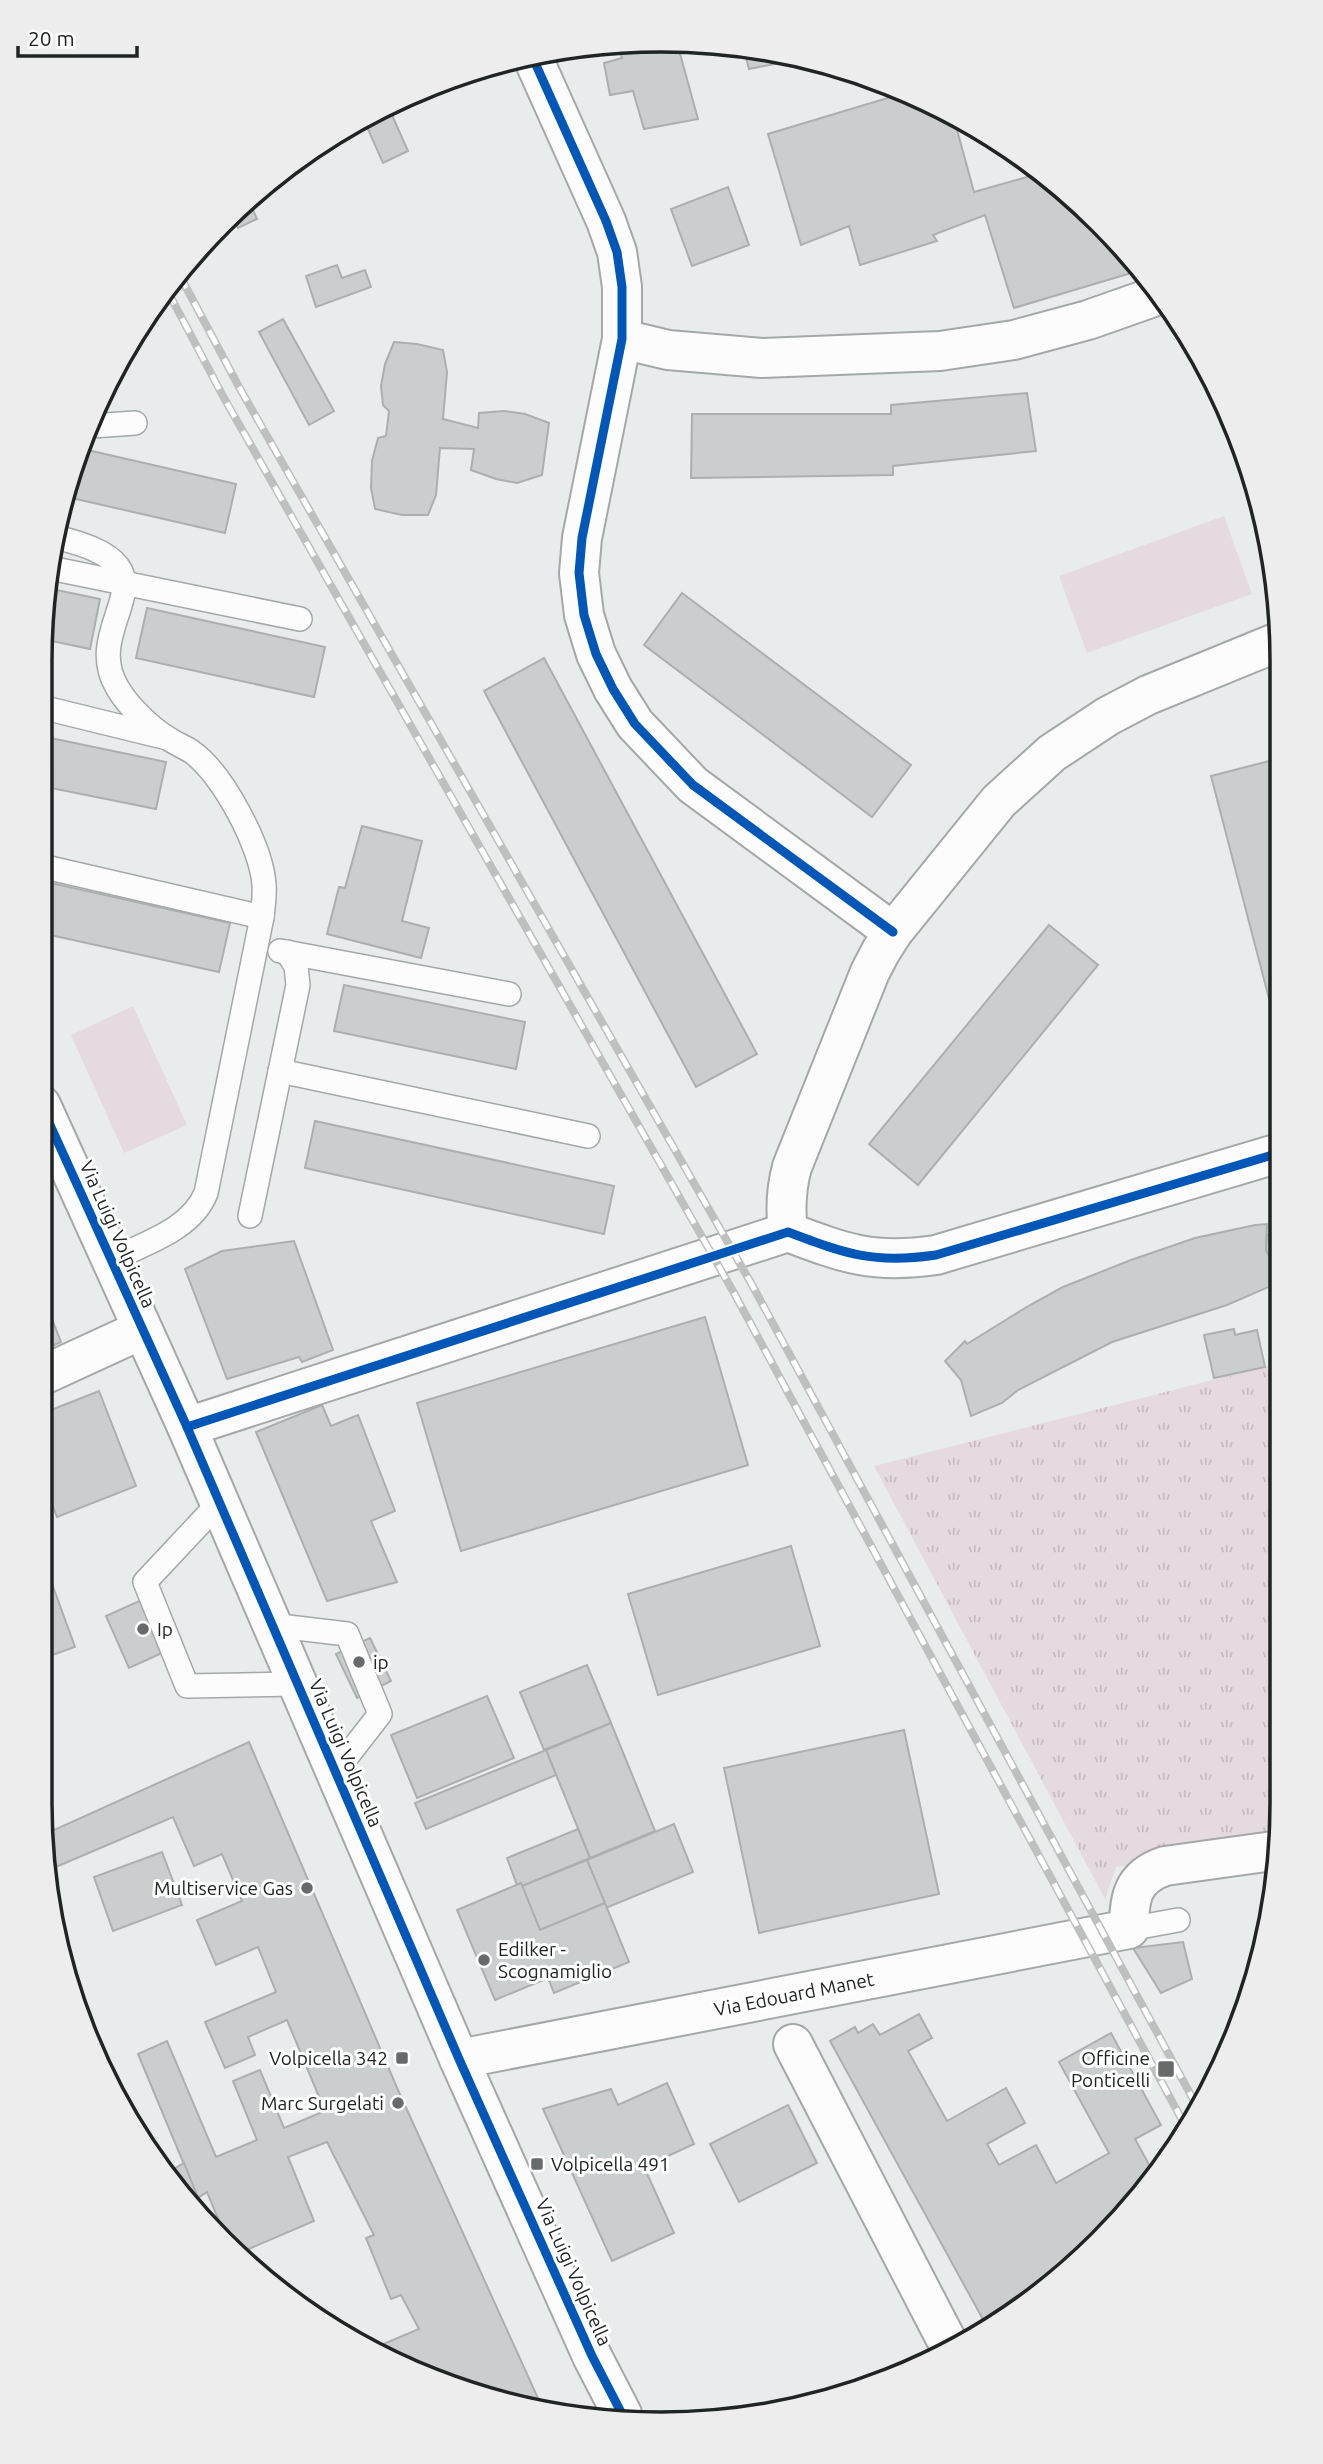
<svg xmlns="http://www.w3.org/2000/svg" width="1323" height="2464" viewBox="0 0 1323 2464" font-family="Ubuntu,sans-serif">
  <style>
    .grass { fill: url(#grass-tufts) }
    .green { fill: #e6dae1 }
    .building { fill: #cbcecf; stroke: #acafb0; stroke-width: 2 }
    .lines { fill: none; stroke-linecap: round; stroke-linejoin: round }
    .service-casing { stroke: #a4a8a9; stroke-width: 26 }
    .minor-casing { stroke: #a4a8a9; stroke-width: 42 }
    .tertiary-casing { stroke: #a4a8a9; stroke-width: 42 }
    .service { stroke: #fcfcfc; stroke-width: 23 }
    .minor { stroke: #fcfcfc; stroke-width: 38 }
    .tertiary { stroke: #fcfcfc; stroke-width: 38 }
    .rail-casing { stroke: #bebfbf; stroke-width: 8 }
    .rail { stroke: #fff; stroke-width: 5; stroke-dasharray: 16; stroke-linecap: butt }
    .cycleway-casing { stroke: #fff; stroke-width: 13 }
    .cycleway { stroke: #0057b8; stroke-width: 9 }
    .poi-dot { fill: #676a6b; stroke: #fff; stroke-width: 2.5 }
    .labels { text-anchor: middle; stroke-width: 6; stroke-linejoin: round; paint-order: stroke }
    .street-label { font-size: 19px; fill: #212425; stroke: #fff }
    .poi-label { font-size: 19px; fill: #212425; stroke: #fff; text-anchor: start }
    .rim { fill: none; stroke: #212425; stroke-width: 3.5 }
  </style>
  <defs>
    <pattern id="grass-tufts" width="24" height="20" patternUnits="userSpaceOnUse" patternTransform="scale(1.75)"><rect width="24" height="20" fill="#e6dae1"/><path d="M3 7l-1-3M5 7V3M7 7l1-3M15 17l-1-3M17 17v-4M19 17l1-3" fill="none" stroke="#c5bbc1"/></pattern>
  </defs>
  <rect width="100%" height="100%" fill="#e8eced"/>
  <polygon class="grass" points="1280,1363 1281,1841 1116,1867 1105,1899 874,1466"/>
  <g class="green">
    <polygon points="1224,516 1252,594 1087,653 1059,576"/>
    <polygon points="133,1006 187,1125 124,1153 71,1035"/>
  </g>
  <g class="building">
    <polygon points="617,42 677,43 698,119 644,129 633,91 610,95 604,63 622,58"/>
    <polygon points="743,46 799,59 749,69"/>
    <polygon points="425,90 429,98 302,157 386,105"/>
    <polygon points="904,93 945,111 948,120 954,119 974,192 1041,173 1071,195 1138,271 1014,308 985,215 933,235 937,241 860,265 849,226 801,245 768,134"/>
    <polygon points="392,115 408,151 383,163 367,127"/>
    <polygon points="728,187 749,245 692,266 671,209"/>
    <polygon points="249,201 257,219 238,228 232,216"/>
    <polygon points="337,265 342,278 365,270 371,287 316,307 306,276"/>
    <polygon points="283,319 334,411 309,425 259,332"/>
    <polygon points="394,342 417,344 443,350 447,372 443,419 478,428 479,413 504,411 525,414 549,423 542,475 517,483 496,479 471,470 474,449 440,448 436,495 428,515 402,515 375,509 371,488 372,461 378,438 386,436 389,411 383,405 381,386 385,364"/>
    <polygon points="1027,393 1036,451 893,466 893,475 691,478 692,414 891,414 891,405"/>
    <polygon points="83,449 236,484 225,533 63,496"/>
    <polygon points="47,588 100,599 90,649 42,639 42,621"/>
    <polygon points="682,593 911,765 872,817 644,645"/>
    <polygon points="147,608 325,647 314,697 136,658"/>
    <polygon points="544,658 757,1054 696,1087 484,691"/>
    <polygon points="41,736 166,762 156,809 41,786"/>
    <polygon points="1277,759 1278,764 1279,1037 1211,776"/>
    <polygon points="362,826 422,841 402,921 429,928 421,958 327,934 339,887 345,888"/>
    <polygon points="51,883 230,923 219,972 41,933"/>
    <polygon points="1049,925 1098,965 918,1185 869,1144"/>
    <polygon points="344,985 525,1022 516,1069 334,1031"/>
    <polygon points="315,1121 614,1186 604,1234 305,1168"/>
    <polygon points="1267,1224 1266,1250 1280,1274 1280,1282 1227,1305 1112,1342 1018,1390 1002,1403 971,1416 961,1380 945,1361 965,1341 967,1344 1030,1305 1063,1287 1131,1260 1195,1238 1255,1225"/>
    <polygon points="1280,1231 1280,1274 1266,1250 1267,1235"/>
    <polygon points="294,1241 333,1350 302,1362 299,1357 227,1379 185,1269 222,1251"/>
    <polygon points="41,1291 61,1342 41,1351"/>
    <polygon points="705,1317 748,1465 461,1551 417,1403"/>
    <polygon points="1234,1329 1235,1335 1257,1330 1265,1367 1214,1378 1204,1335"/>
    <polygon points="99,1391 136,1486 57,1517 41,1476 41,1414"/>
    <polygon points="322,1405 331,1426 358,1415 395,1511 371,1521 397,1582 327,1601 256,1432"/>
    <polygon points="791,1546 820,1646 658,1695 628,1594"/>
    <polygon points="51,1581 75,1647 44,1658 40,1647 40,1584"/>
    <polygon points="157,1593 180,1645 129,1668 106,1616"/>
    <polygon points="370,1638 391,1681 357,1698 336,1654"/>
    <polygon points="587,1665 611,1723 544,1750 520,1692"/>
    <polygon points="487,1696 514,1758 417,1798 391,1735"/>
    <polygon points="611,1723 655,1831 590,1858 546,1750"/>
    <polygon points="904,1730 939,1894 759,1933 724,1768"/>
    <polygon points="249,1742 398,2090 542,2407 501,2403 383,2349 381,2345 419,2329 401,2295 391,2299 366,2238 374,2235 327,2142 288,2157 314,2221 244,2251 224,2233 207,2192 198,2198 138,2054 167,2041 216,2157 257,2140 233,2081 260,2070 284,2128 325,2111 287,2020 248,2037 255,2055 225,2068 205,2022 276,1992 258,1947 216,1965 197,1920 242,1901 222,1854 194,1866 173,1817 51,1869 45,1834"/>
    <polygon points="546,1750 556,1775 426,1829 415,1803"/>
    <polygon points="674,1824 693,1872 606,1908 587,1860"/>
    <polygon points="578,1829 590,1858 522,1886 521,1883 517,1885 507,1858"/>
    <polygon points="162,1852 182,1905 113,1931 94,1877"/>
    <polygon points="587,1860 605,1903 540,1930 522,1886"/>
    <polygon points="521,1883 540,1930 605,1903 629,1962 554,1993 548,1978 495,2000 457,1910"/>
    <polygon points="1183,1942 1192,1979 1161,1993 1133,1948"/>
    <polygon points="919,2014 932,2038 908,2051 947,2121 1006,2088 1025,2123 987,2144 999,2165 1036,2145 1056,2183 1109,2153 1059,2062 1111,2033 1161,2125 1135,2139 1152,2170 1071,2269 985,2323 830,2041 855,2027 858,2033 873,2024 880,2035"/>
    <polygon points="667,2083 694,2144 644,2167 674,2233 612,2261 543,2109 611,2089 618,2105"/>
    <polygon points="788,2105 817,2163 739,2202 710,2144"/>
    <polygon points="184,2163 198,2198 192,2203 169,2181 165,2174"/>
  </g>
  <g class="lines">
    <g class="service-casing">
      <g id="service">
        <polyline points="92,426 135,423"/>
        <path d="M55,537c135,31 23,84 62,150 10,18 34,42 52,52 7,5 16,8 23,13 31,22 70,96 72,133 1,11 -1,22 -2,32l-56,276c-15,37 -61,50 -95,67"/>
        <polyline points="50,568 300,619"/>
        <polyline points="41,707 163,737"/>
        <polyline points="41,866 262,917"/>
        <polyline points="280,951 509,994"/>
        <polyline points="280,1071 588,1136"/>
        <polyline points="250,1216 298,985 296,966 287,952"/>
        <polyline points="219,1503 145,1582 187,1686 296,1684"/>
        <polyline points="271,1625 347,1634 380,1714 335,1772"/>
        <polyline points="1129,1929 1178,1920"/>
      </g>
    </g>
    <g class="minor-casing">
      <g id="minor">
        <polyline points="532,56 606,221 617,252 622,287 622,339 582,538 579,573 584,615 596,654 613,689 635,724 693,785 893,932"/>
        <polyline points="622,339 668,350 762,358 940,351 1014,340 1088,320 1159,295"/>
        <path d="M788,1232c-3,-23 -2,-43 4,-65l78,-195 11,-21 12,-19 106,-131 53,-48 56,-37 40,-21 130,-53"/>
        <polyline points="41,1376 141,1330"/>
        <path d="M187,1427l601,-195c58,22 85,32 148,23l343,-102"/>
        <polyline points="793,2044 949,2345"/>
        <path d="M459,2059l670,-130c0,-31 3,-52 36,-63l115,-16"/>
      </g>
    </g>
    <g class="tertiary-casing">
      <polyline id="tertiary" points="41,1105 187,1427 459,2059 592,2356 622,2414"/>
    </g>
    <use href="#service" class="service"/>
    <use href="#minor" class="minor"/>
    <use href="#tertiary" class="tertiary"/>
    <g class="rail-casing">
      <g id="rail">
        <polyline points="179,274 239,387 751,1283 1200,2112"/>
        <polyline points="167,290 224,398 734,1293 1187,2129"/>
      </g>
    </g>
    <use href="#rail" class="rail"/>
    <g class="cycleway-casing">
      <g id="cycleway">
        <polyline points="532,56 606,221 617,252 622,287 622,339 582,538 579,573 584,615 596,654 613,689 635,724 693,785 893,932"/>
        <polyline points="41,1105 187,1427 459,2059 592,2356 622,2414"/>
        <path d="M187,1427l601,-195c58,22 85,32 148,23l343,-102"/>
      </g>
    </g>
    <use href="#cycleway" class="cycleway"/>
  </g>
  <g class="poi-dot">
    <circle cx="143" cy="1629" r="7"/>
    <circle cx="359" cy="1662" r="7"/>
    <circle cx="307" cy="1888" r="7"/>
    <circle cx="484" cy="1960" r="7"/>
    <rect x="395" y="2051" width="14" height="14" rx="3.5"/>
    <rect x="1157" y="2060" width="18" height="18" rx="3.5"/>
    <circle cx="398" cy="2103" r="7"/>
    <rect x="530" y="2157" width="14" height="14" rx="3.5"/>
  </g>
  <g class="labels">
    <g class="street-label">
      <text transform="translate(118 1234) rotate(66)" y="7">Via Luigi Volpicella</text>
      <text transform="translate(346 1753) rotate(67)" y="7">Via Luigi Volpicella</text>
      <text transform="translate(794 1994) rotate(-11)" y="7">Via Edouard Manet</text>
      <text transform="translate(574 2272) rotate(66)" y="7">Via Luigi Volpicella</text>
    </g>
    <g class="poi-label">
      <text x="157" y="1636">Ip</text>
      <text x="373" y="1669">ip</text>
      <text x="293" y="1895" text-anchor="end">Multiservice Gas</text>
      <text x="498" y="1956">Edilker -<tspan x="498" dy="22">Scognamiglio</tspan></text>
      <text x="388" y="2065" text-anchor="end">Volpicella 342</text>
      <text x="1150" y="2065" text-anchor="end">Officine<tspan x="1150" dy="22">Ponticelli</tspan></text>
      <text x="384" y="2110" text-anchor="end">Marc Surgelati</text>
      <text x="551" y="2171">Volpicella 491</text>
    </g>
  </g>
  <path d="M0 0H1323V2464H0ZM661 52H661A609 609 0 0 1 1270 661V1803A609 609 0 0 1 661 2412H661A609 609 0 0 1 52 1803V661A609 609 0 0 1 661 52Z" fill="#ededee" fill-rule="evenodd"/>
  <path class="rim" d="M661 52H661A609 609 0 0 1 1270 661V1803A609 609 0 0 1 661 2412H661A609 609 0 0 1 52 1803V661A609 609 0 0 1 661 52Z"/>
  <path d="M18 46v10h119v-10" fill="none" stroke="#212425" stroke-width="3.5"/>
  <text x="28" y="46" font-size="21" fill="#212425" stroke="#ffffff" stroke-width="5" paint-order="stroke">20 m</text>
</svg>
